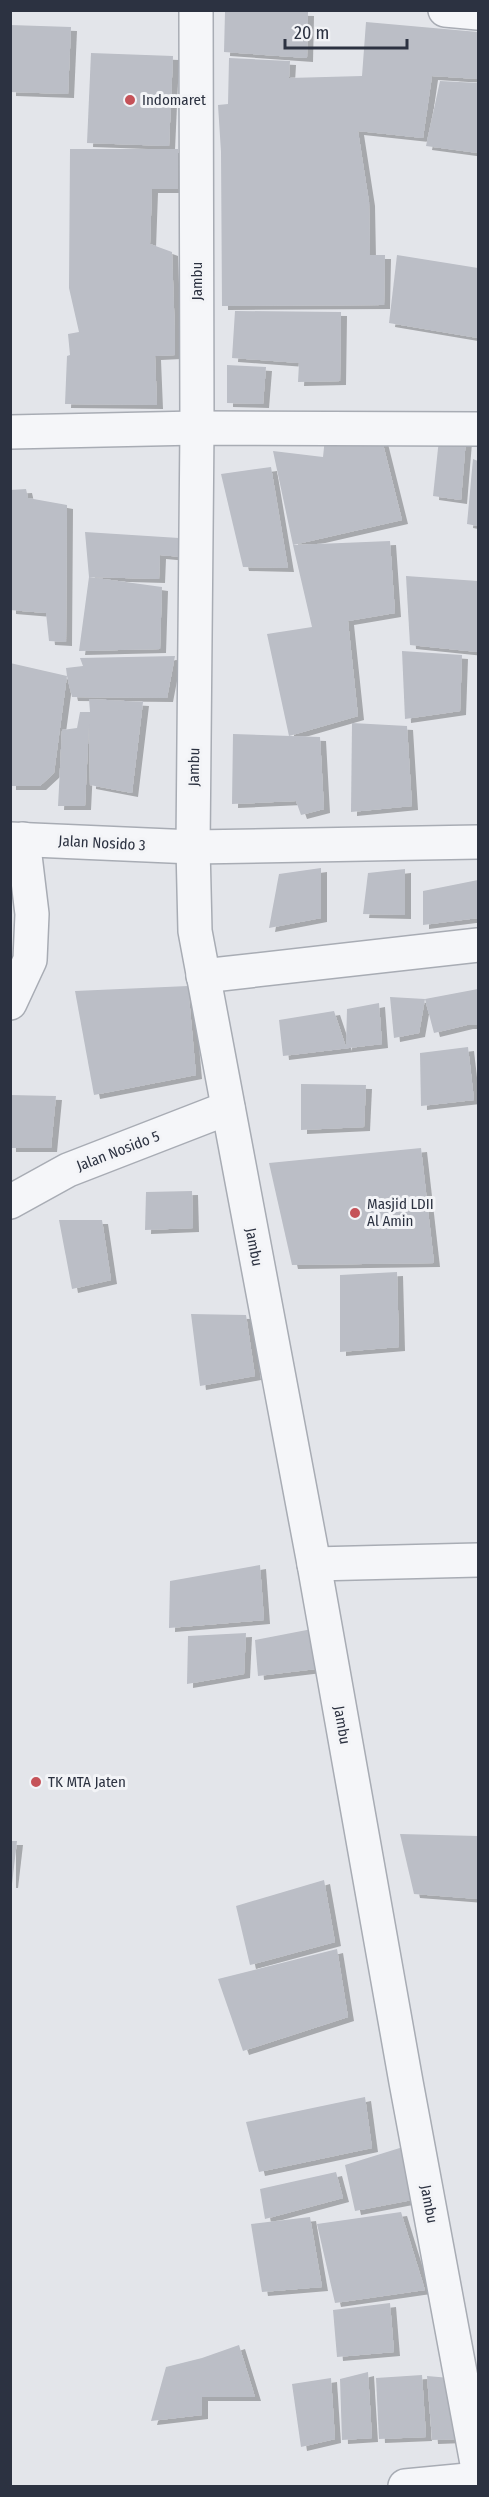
<svg xmlns="http://www.w3.org/2000/svg" width="489" height="2497" viewBox="0 0 489 2497" font-family="'Fira Sans Condensed',sans-serif">
  <style>
    .building { fill: #bbbec6; filter: url(#shadow) }
    .lines { fill: none; stroke-linecap: round; stroke-linejoin: round }
    .minor-casing { stroke: #a8acb4; stroke-width: 36 }
    .tertiary-casing { stroke: #a8acb4; stroke-width: 36 }
    .minor { stroke: #f5f6f9; stroke-width: 33 }
    .tertiary { stroke: #f5f6f9; stroke-width: 33 }
    .poi-dot { fill: #c55258; stroke: #f3f4f7; stroke-width: 2 }
    .labels { text-anchor: middle; stroke-width: 6; stroke-linejoin: round; paint-order: stroke }
    .poi-label { font-size: 15px; fill: #2c3241; stroke: #f3f4f7; text-anchor: start }
    .street-label { font-size: 15px; fill: #2c3241; stroke: #f3f4f7 }
  </style>
  <defs>
    <filter id="shadow"><feDropShadow dx="6" dy="4" stdDeviation="0" flood-color="#0004"/></filter>
  </defs>
  <rect width="100%" height="100%" fill="#e3e5ea"/>
  <g class="building">
    <polygon points="228,10 308,12 307,58 224,52 225,12"/>
    <polygon points="366,22 478,32 478,79 432,76 423,138 358,131 369,202 370,255 385,255 384,305 222,306 221,152 218,105 228,104 229,58 290,61 289,78 362,76"/>
    <polygon points="10,25 71,27 68,94 10,92"/>
    <polygon points="91,53 173,56 169,146 87,143"/>
    <polygon points="440,81 478,83 478,153 426,146"/>
    <polygon points="70,149 178,149 178,189 152,189 150,244 172,252 175,336 175,355 155,356 157,405 65,404 67,356 70,355 68,334 79,332 69,288"/>
    <polygon points="397,255 478,268 478,338 389,323"/>
    <polygon points="235,311 341,312 340,381 298,382 299,363 232,358"/>
    <polygon points="227,365 266,367 263,404 227,403"/>
    <polygon points="381,436 402,520 293,545 273,451 323,457 325,438"/>
    <polygon points="439,439 466,439 461,500 433,496"/>
    <polygon points="473,459 478,461 478,526 467,524"/>
    <polygon points="271,467 288,568 243,567 221,474"/>
    <polygon points="26,489 28,498 67,505 66,642 49,641 46,613 10,610 10,490"/>
    <polygon points="85,532 179,538 182,557 160,555 159,579 89,577 162,587 160,649 79,651 89,577"/>
    <polygon points="390,541 395,613 348,621 358,716 289,736 267,634 312,627 293,545"/>
    <polygon points="406,576 478,581 478,652 410,645"/>
    <polygon points="402,651 462,655 460,711 405,719"/>
    <polygon points="175,656 167,698 72,697 67,676 54,773 40,786 10,786 10,663 67,676 66,668 83,666 80,658"/>
    <polygon points="89,699 143,702 132,793 90,785 89,724 85,806 58,806 62,730 77,728 80,712 90,712"/>
    <polygon points="352,723 407,726 412,806 351,812"/>
    <polygon points="233,734 320,737 324,809 301,815 296,801 232,804"/>
    <polygon points="321,868 321,918 269,928 279,874"/>
    <polygon points="405,869 405,915 363,914 368,873"/>
    <polygon points="478,880 478,918 423,925 423,891"/>
    <polygon points="188,986 196,1075 94,1095 75,991"/>
    <polygon points="478,989 478,1025 467,1025 434,1033 425,999"/>
    <polygon points="390,997 425,999 419,1033 394,1038"/>
    <polygon points="379,1003 382,1044 283,1056 279,1020 334,1011 346,1047 347,1009"/>
    <polygon points="468,1047 474,1100 421,1106 420,1053"/>
    <polygon points="301,1084 366,1085 364,1127 301,1130"/>
    <polygon points="10,1095 56,1096 51,1148 10,1148"/>
    <polygon points="421,1148 434,1263 292,1265 269,1163"/>
    <polygon points="192,1191 193,1228 145,1230 146,1192"/>
    <polygon points="59,1220 102,1220 111,1280 72,1289"/>
    <polygon points="397,1272 399,1347 340,1352 340,1275"/>
    <polygon points="191,1314 246,1315 255,1376 200,1386"/>
    <polygon points="260,1565 264,1620 169,1628 170,1581"/>
    <polygon points="312,1629 316,1669 258,1676 255,1640"/>
    <polygon points="246,1633 244,1674 187,1684 188,1636"/>
    <polygon points="400,1834 478,1836 478,1899 414,1894"/>
    <polygon points="10,1841 17,1841 12,1884 10,1884"/>
    <polygon points="324,1880 335,1942 250,1965 236,1906"/>
    <polygon points="337,1949 348,2017 243,2051 218,1979"/>
    <polygon points="365,2097 372,2148 259,2172 246,2122"/>
    <polygon points="403,2147 412,2200 355,2211 345,2165"/>
    <polygon points="336,2172 343,2198 265,2219 260,2189"/>
    <polygon points="401,2212 425,2290 335,2303 317,2224"/>
    <polygon points="310,2217 322,2287 262,2292 251,2224"/>
    <polygon points="390,2303 394,2352 337,2357 333,2310"/>
    <polygon points="239,2345 255,2397 202,2397 202,2415 151,2421 166,2367 202,2358"/>
    <polygon points="368,2372 372,2438 342,2440 340,2379"/>
    <polygon points="422,2375 426,2437 379,2439 376,2378"/>
    <polygon points="427,2376 450,2378 458,2439 432,2440"/>
    <polygon points="331,2378 335,2439 301,2447 292,2384"/>
  </g>
  <g class="lines">
    <g class="minor-casing">
      <g id="minor">
        <polyline points="445,10 478,13"/>
        <polyline points="10,432 197,428 478,429"/>
        <polyline points="10,839 193,847 478,842"/>
        <polyline points="203,976 478,945"/>
        <polyline points="10,1003 30,960 32,914 23,839"/>
        <polyline points="10,1202 68,1170 228,1108"/>
        <polyline points="314,1564 478,1560"/>
        <polyline points="405,2486 478,2479"/>
      </g>
    </g>
    <g class="tertiary-casing">
      <polyline id="tertiary" points="196,10 197,428 193,847 195,931 314,1564 406,2082 478,2469"/>
    </g>
    <use href="#minor" class="minor"/>
    <use href="#tertiary" class="tertiary"/>
  </g>
  <g class="poi-dot">
    <circle cx="130" cy="100" r="6"/>
    <circle cx="355" cy="1213" r="6"/>
    <circle cx="36" cy="1782" r="6"/>
  </g>
  <g class="labels">
    <g class="poi-label">
      <text x="142" y="105">Indomaret</text>
      <text x="367" y="1209">Masjid LDII<tspan x="367" dy="17">Al Amin</tspan></text>
      <text x="48" y="1787">TK MTA Jaten</text>
    </g>
    <g class="street-label">
      <text transform="translate(197 281) rotate(-90)" y="5">Jambu</text>
      <text transform="translate(194 767) rotate(-89)" y="5">Jambu</text>
      <text transform="translate(102 843) rotate(3)" y="5">Jalan Nosido 3</text>
      <text transform="translate(118 1151) rotate(-21)" y="5">Jalan Nosido 5</text>
      <text transform="translate(254 1247) rotate(79)" y="5">Jambu</text>
      <text transform="translate(342 1725) rotate(80)" y="5">Jambu</text>
      <text transform="translate(429 2204) rotate(79)" y="5">Jambu</text>
    </g>
  </g>
  <rect width="489" height="2497" fill="none" stroke="#2c3241" stroke-width="24"/>
  <path d="M285 39v9h122v-9" fill="none" stroke="#2c3241" stroke-width="3"/>
  <text x="294" y="39" font-size="18" fill="#2c3241" stroke="#f3f4f7" stroke-width="4.5" paint-order="stroke">20 m</text>
</svg>
